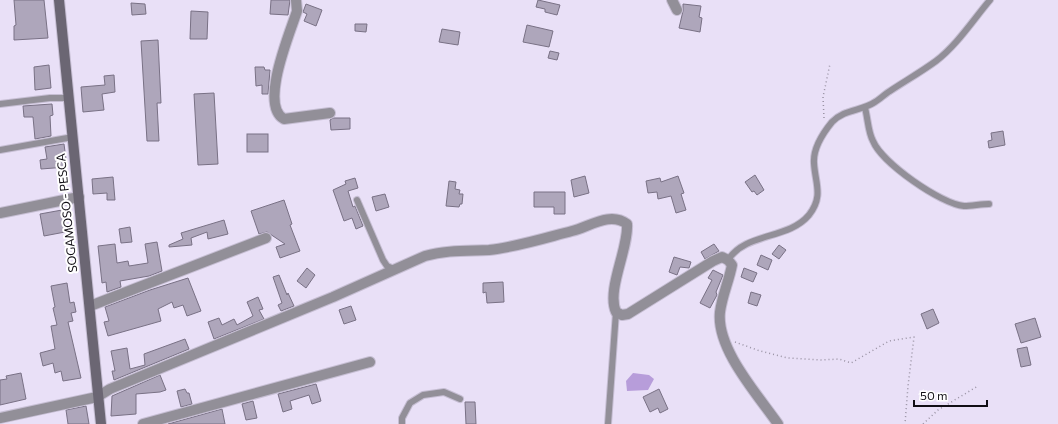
<svg xmlns="http://www.w3.org/2000/svg" width="1058" height="424" viewBox="0 0 1058 424" font-family="Commissioner,sans-serif">
  <style>
    .water { fill: #b79dda }
    .building { fill: #aea6bb; stroke: #797185 }
    .lines { fill: none; stroke-linecap: round; stroke-linejoin: round }
    .service-casing { stroke: #c6bed3; stroke-width: 8 }
    .minor-casing { stroke: #c6bed3; stroke-width: 12 }
    .secondary-casing { stroke: #c6bed3; stroke-width: 12 }
    .path { stroke: #9992a3; stroke-width: 1.5; stroke-dasharray: 1 3; stroke-linecap: butt }
    .service { stroke: #928f98; stroke-width: 6 }
    .minor { stroke: #928f98; stroke-width: 10 }
    .secondary { stroke: #6b6673; stroke-width: 10 }
    .labels { text-anchor: middle; stroke-width: 4; stroke-linejoin: round; paint-order: stroke }
    .street-label { font-size: 12px; fill: #110e15; stroke: #fff }
  </style>
  <rect width="100%" height="100%" fill="#e9e0f7"/>
  <polygon class="water" points="633,373 649,375 654,379 648,390 627,391 626,381"/>
  <g class="building">
    <polygon points="14,0 44,0 48,38 14,40 14,26 16,25"/>
    <polygon points="271,0 290,0 288,15 270,14"/>
    <polygon points="538,0 560,5 557,15 545,12 545,9 536,7"/>
    <polygon points="131,3 145,4 146,14 132,15"/>
    <polygon points="306,4 322,10 316,26 304,21 307,14 303,12"/>
    <polygon points="683,4 701,6 699,17 702,18 700,32 679,28 683,11"/>
    <polygon points="191,11 208,12 207,39 190,39"/>
    <polygon points="355,24 367,24 366,32 355,31"/>
    <polygon points="527,25 553,31 549,47 523,42"/>
    <polygon points="442,29 460,32 458,45 439,42"/>
    <polygon points="158,40 161,103 157,103 159,141 147,141 141,41"/>
    <polygon points="550,51 559,53 557,60 548,58"/>
    <polygon points="49,65 51,88 35,90 34,67"/>
    <polygon points="255,67 264,67 265,70 270,70 268,94 262,94 262,85 256,86"/>
    <polygon points="114,75 115,92 102,94 104,110 83,112 81,87 105,85 104,76"/>
    <polygon points="214,93 218,164 198,165 194,94"/>
    <polygon points="52,104 53,115 50,116 51,136 35,139 33,117 24,117 23,106"/>
    <polygon points="333,118 350,118 350,129 331,130 330,120"/>
    <polygon points="1003,131 1005,145 989,148 988,141 992,140 991,133"/>
    <rect x="247" y="134" width="21" height="18"/>
    <polygon points="64,144 67,167 41,169 40,160 47,159 45,147"/>
    <polygon points="755,175 764,190 757,195 754,191 752,192 745,182"/>
    <polygon points="585,176 589,193 574,197 571,180"/>
    <polygon points="678,176 684,193 681,194 686,210 676,213 671,196 658,199 657,192 648,193 646,181 660,178 661,182"/>
    <polygon points="113,177 115,200 107,200 107,193 93,194 92,179"/>
    <polygon points="355,178 358,188 348,191 353,207 355,206 363,226 356,229 352,218 344,221 333,190 346,184 345,181"/>
    <polygon points="449,181 456,182 455,189 460,190 459,194 463,194 462,204 460,204 459,207 446,206"/>
    <polygon points="534,192 565,192 565,214 554,214 554,207 534,207"/>
    <polygon points="385,194 389,207 376,211 372,197"/>
    <polygon points="284,200 292,224 290,225 300,251 280,258 276,247 285,244 267,232 259,234 251,211"/>
    <polygon points="62,210 65,232 44,236 40,214"/>
    <polygon points="224,220 228,234 208,239 207,232 191,238 192,245 169,247 169,245 183,239 181,233"/>
    <polygon points="130,227 132,242 121,243 119,229"/>
    <polygon points="157,242 162,271 149,276 120,281 121,287 107,292 106,282 102,283 98,246 115,244 117,263 128,261 129,266 148,263 145,244"/>
    <polygon points="714,244 719,251 705,259 701,252"/>
    <polygon points="779,245 786,250 779,259 772,254"/>
    <polygon points="761,255 772,260 768,270 757,265"/>
    <polygon points="674,257 691,262 689,268 680,267 677,275 669,272"/>
    <polygon points="307,268 315,275 306,288 297,281"/>
    <polygon points="744,268 757,273 753,282 741,277"/>
    <polygon points="713,270 723,275 716,292 717,295 710,308 700,303 712,280 708,278"/>
    <polygon points="279,275 287,295 288,293 294,306 281,311 278,305 282,303 273,277"/>
    <polygon points="188,278 201,311 187,316 183,305 174,308 172,302 158,309 161,321 108,336 104,322 109,321 105,307 150,290"/>
    <polygon points="503,282 504,302 487,303 486,292 483,293 483,283"/>
    <polygon points="67,283 70,303 74,302 76,312 71,313 73,321 68,322 81,378 63,381 61,371 55,373 53,363 43,366 40,353 55,349 51,326 57,325 53,308 55,307 51,286"/>
    <polygon points="751,292 761,295 757,306 748,303"/>
    <polygon points="258,297 263,309 259,310 264,319 214,339 208,322 219,318 222,325 234,319 237,325 253,316 247,302"/>
    <polygon points="351,306 356,320 344,324 339,310"/>
    <polygon points="933,309 939,323 927,329 921,314"/>
    <polygon points="1035,318 1041,337 1021,343 1015,324"/>
    <polygon points="185,339 189,349 114,380 112,371 115,371 111,351 127,348 130,369 145,365 144,354"/>
    <polygon points="1027,347 1031,365 1021,367 1017,349"/>
    <polygon points="21,373 26,399 0,405 0,380 7,379 6,376"/>
    <polygon points="160,375 166,390 160,392 136,394 136,414 111,416 112,396"/>
    <polygon points="316,384 321,401 312,404 309,395 290,401 292,409 283,412 278,394"/>
    <polygon points="185,389 187,393 189,393 192,404 181,407 177,391"/>
    <polygon points="659,389 668,409 660,413 658,408 650,412 643,397"/>
    <polygon points="253,401 257,418 246,420 242,404"/>
    <polygon points="465,402 475,402 476,424 466,424"/>
    <polygon points="86,406 89,424 68,424 66,410"/>
    <polygon points="222,409 225,424 168,424"/>
  </g>
  <g class="lines">
    <g class="service-casing">
      <g id="service">
        <polyline points="0,104 50,98 69,98"/>
        <path d="M865,108c3,11 3,24 8,33 9,22 68,63 91,65 8,0 17,-2 25,-2"/>
        <polyline points="0,150 73,137"/>
        <polyline points="357,200 383,260 387,266 396,270"/>
        <path d="M728,260c18,-28 60,-20 81,-45 15,-19 6,-32 5,-52 -1,-15 9,-30 18,-41 12,-13 30,-11 43,-20 5,-3 10,-8 15,-11 15,-10 31,-19 46,-30 21,-16 37,-41 54,-61"/>
        <polyline points="402,424 402,418 410,403 423,395 444,392 460,399"/>
        <polyline points="608,424 616,312"/>
      </g>
    </g>
    <g class="minor-casing">
      <g id="minor">
        <path d="M296,0l1,11c-7,22 -38,94 -13,108l46,-6"/>
        <polyline points="672,0 677,10"/>
        <polyline points="0,213 79,197"/>
        <polyline points="90,306 266,238"/>
        <path d="M0,418l97,-21 13,-8 223,-92 92,-41c21,-6 42,-5 64,-6 28,-3 56,-12 83,-19 17,-4 38,-20 55,-7 2,24 -21,66 -11,88l6,3 6,-1 85,-53 9,-4 6,3 4,5c-3,16 -10,31 -12,47 -4,37 38,83 58,112"/>
        <polyline points="143,424 370,362"/>
      </g>
    </g>
    <g class="secondary-casing">
      <polyline id="secondary" points="59,0 101,424"/>
    </g>
    <g class="path">
      <polyline points="824,118 823,97 830,64"/>
      <polyline points="735,342 760,351 788,358 822,360 839,359 851,363 889,341 914,337 908,386 905,424"/>
      <polyline points="923,424 938,410 978,386"/>
    </g>
    <use href="#service" class="service"/>
    <use href="#minor" class="minor"/>
    <use href="#secondary" class="secondary"/>
  </g>
  <g class="labels">
    <g class="street-label">
      <text transform="translate(67 213) rotate(-96)" y="4">SOGAMOSO - PESCA</text>
    </g>
  </g>
  <path d="M914 400v6h73v-6" fill="none" stroke="#110e15" stroke-width="2"/>
  <text x="920" y="400" font-size="12" fill="#110e15" stroke="#ffffff" stroke-width="3" paint-order="stroke">50 m</text>
</svg>
